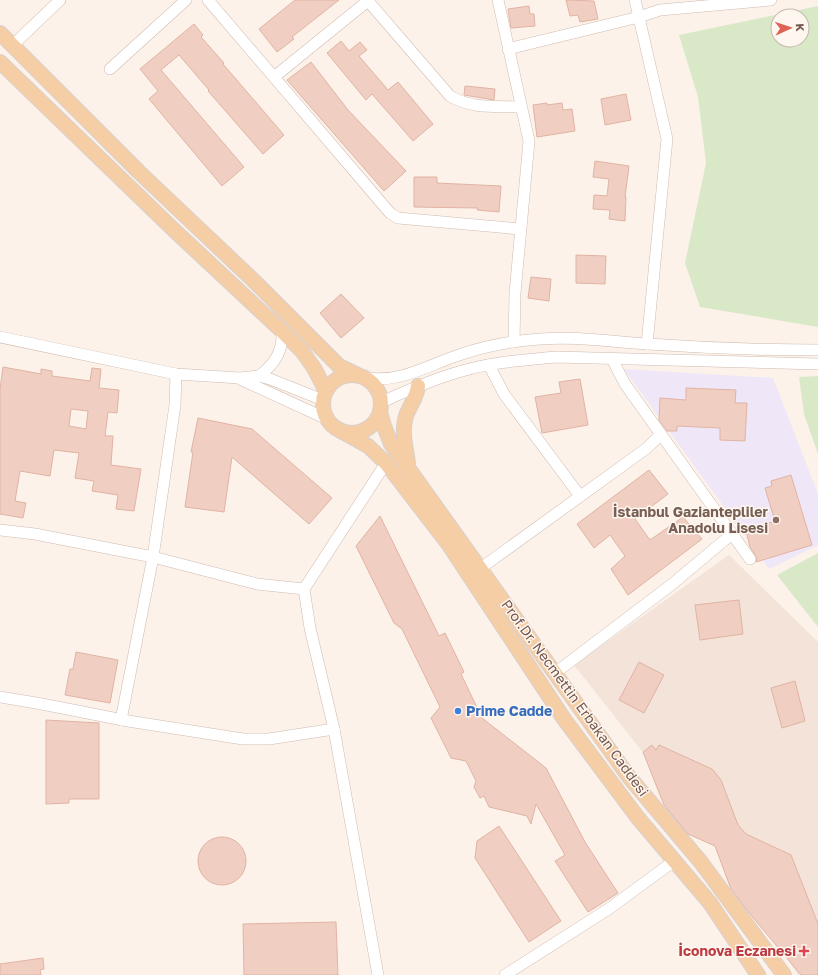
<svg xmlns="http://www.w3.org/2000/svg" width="818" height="975" viewBox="0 0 818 975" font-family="'Golos Text',sans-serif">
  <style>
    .residential { fill: #f3e3d8 }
    .education { fill: #efe6f8 }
    .green { fill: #d9e9c8; fill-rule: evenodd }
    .building { fill: #f0cfc2; stroke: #e1b3a3; fill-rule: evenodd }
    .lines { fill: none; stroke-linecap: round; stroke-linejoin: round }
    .minor-casing { stroke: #cfbbb2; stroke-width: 12 }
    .major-casing { stroke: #d8d0cd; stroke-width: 16 }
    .minor { stroke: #fff; stroke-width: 11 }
    .major { stroke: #f6cea6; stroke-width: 14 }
    .education-dot { fill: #8d6e63; stroke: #fef7f0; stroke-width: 1.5 }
    .shop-dot { fill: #3f7fe0; stroke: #fef7f0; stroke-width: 1.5 }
    .health-dot { fill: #e0444e; stroke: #fef7f0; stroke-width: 1.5 }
    .labels { text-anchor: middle; stroke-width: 3; stroke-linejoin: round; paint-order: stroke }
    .education-label { font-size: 14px; font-weight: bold; fill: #785e54; stroke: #fef7f0; text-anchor: end }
    .street-label { font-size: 14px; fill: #75574e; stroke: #fef7f0 }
    .shop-label { font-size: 14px; font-weight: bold; fill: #366cbe; stroke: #fef7f0; text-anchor: start }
    .health-label { font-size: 14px; font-weight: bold; fill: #be3a42; stroke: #fef7f0; text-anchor: end }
  </style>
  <rect width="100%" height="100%" fill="#fcf2e9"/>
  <polygon class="residential" points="729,555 818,642 818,975 798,975 701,826 574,665"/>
  <polygon class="education" points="624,369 773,378 818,494 818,545 769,569"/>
  <g class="green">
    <path d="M818,6v321l-118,-20 -15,-44 21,-100 -8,-66 -19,-62zM778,16h24v24h-24z"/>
    <polygon points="818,376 818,454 804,414 799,377"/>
    <polygon points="818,553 818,627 777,575"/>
  </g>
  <g class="building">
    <polygon points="295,0 339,0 292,37 294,39 277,52 259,29"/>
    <polygon points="566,0 594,1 598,19 580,22 578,15 570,16"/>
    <polygon points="529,6 530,14 534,14 535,26 511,28 508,9"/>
    <polygon points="194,24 203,35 201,37 224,63 223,64 284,135 263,154 208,91 209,90 179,55 161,70 244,167 222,186 149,99 158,91 140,69"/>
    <polygon points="341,41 349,51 360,42 367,50 359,56 388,90 398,82 433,124 413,141 372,94 366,100 327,53"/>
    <polygon points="311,62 348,110 406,171 384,191 287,80"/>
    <polygon points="465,86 495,89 494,100 464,95"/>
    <polygon points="626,94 631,120 605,125 601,99"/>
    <polygon points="547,103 547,105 562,103 563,110 572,109 575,131 537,137 533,105"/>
    <polygon points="595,161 629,166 625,197 626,197 625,221 609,219 610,210 593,209 594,195 607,196 609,179 593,177"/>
    <polygon points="414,177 437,177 437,183 501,186 499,212 477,210 478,208 414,207"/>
    <polygon points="576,255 606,256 605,284 576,283"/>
    <polygon points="531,277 551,279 549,301 528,298"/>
    <polygon points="341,294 364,318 341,338 320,313"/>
    <path d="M3,367l38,7v-5l11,2v5l38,5 2,-13 9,1 -2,19 20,2 -2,23 -9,-1 -3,24h8l-2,29 30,4 -7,42 -18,-2 2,-14 -26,-4 2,-10 -19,-3 4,-25 -25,-3 -4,26 -30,-5 -5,30 11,2 -3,15 -23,-4v-125zM71,409l17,2 -2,18 -17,-3z"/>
    <polygon points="580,379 588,425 542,433 535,397 561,393 559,382"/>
    <polygon points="686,388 736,390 735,403 747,403 745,441 720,440 720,428 677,426 677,431 667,431 659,420 660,398 686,400"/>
    <polygon points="198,418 252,429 332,498 309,524 232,457 224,512 185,507 193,452 191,452"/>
    <polygon points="649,470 668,494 635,519 650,540 683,517 702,539 628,595 611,569 625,556 610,535 594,548 577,524"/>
    <polygon points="791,475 812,545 756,562 757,558 750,547 746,530 775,521 765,488 772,486 771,481"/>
    <polygon points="380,516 439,636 445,633 464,672 461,674 482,718 546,768 585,842 618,893 588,912 555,861 565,855 536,804 531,824 527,816 489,807 484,796 480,798 474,787 476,781 466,761 451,758 431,718 440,707 402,629 394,623 356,546"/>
    <polygon points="739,600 743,634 700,640 695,605"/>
    <polygon points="76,652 118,660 110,703 65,695 70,669 73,669"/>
    <polygon points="639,662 664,675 644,713 619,700"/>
    <polygon points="795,681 805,721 782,728 771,688"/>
    <polygon points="46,720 99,723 99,799 69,799 69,803 46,804"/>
    <polygon points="652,745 656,750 659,745 712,769 721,780 738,825 746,834 791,855 818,924 818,975 801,975 750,914 731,889 715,846 688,834 664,805 643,752"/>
    <polygon points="499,826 561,921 529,942 475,858 477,841"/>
    <circle cx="222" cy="861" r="24"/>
    <polygon points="336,922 338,975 244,975 243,924"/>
    <polygon points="43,958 44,969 40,970 41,975 0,975 0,964"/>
  </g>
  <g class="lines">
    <g class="minor-casing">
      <g id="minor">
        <polyline points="208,0 390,213 398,218 520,229"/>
        <polyline points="498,0 529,141 515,293 514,342"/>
        <polyline points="635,0 667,139 647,344"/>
        <path d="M368,1l82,95c21,13 46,10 70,11"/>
        <polyline points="13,45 60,0"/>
        <polyline points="508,49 639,17 660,10 771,0"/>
        <polyline points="110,69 186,0"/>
        <polyline points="274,77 369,0"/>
        <polyline points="0,337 176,374 240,378 259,376 270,379 323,400"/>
        <polyline points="612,359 625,384 750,559"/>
        <polyline points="489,365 504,394 580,496"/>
        <path d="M259,376c16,-12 24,-25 23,-45"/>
        <path d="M367,378c34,5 61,-13 92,-23 26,-9 54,-14 81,-16 38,-3 71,3 108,5 57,4 114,6 170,6"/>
        <polyline points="240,379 327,419"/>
        <path d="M382,402c26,-12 52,-23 80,-31 30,-9 63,-11 94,-14l262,7"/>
        <polyline points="0,530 35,534 153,557 257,584 304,589"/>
        <polyline points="481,568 647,448 661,434"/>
        <polyline points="555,673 671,585 732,534"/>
        <polyline points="0,697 42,704 128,721 243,739 269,739 334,729"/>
        <polyline points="121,720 153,557 175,405 176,374"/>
        <polyline points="378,975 334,729 310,628 304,589 386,463"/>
        <polyline points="505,975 610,908 674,861"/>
      </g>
    </g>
    <g class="major-casing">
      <g id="major">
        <polyline points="0,33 139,172 253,280 339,366 358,375"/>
        <polyline points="0,62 176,232 282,331 302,351 314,368 326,391"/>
        <circle cx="352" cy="404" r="29"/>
        <polyline points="380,412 384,426 391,444 629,777 700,861 784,975"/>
        <polyline points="341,431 368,446 386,463 449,545 564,719 638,818 710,903 758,975"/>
        <path d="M408,463c-2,-16 -7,-31 -2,-47 4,-11 11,-19 12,-30"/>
      </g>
    </g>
    <use href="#minor" class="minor"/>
    <use href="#major" class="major"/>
  </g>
  <circle class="education-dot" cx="776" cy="520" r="4"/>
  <circle class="shop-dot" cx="458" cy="711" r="4"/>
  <path class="health-dot" d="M802 945h4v4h4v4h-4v4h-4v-4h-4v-4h4z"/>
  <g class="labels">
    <g class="education-label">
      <text x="768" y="517">İstanbul Gaziantepliler<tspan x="768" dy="16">Anadolu Lisesi</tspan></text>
    </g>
    <g class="street-label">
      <text transform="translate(575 698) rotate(54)" y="5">Prof.Dr. Necmettin Erbakan Caddesi</text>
    </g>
    <g class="shop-label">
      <text x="466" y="716">Prime Cadde</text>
    </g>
    <g class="health-label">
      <text x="796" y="956">İconova Eczanesi</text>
    </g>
  </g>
  <g transform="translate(790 28) rotate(87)"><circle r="19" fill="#fef7f0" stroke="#c7b7af"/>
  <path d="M0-3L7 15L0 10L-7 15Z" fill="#de6355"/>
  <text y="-6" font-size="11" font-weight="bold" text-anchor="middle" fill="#75574e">K</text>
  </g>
</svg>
